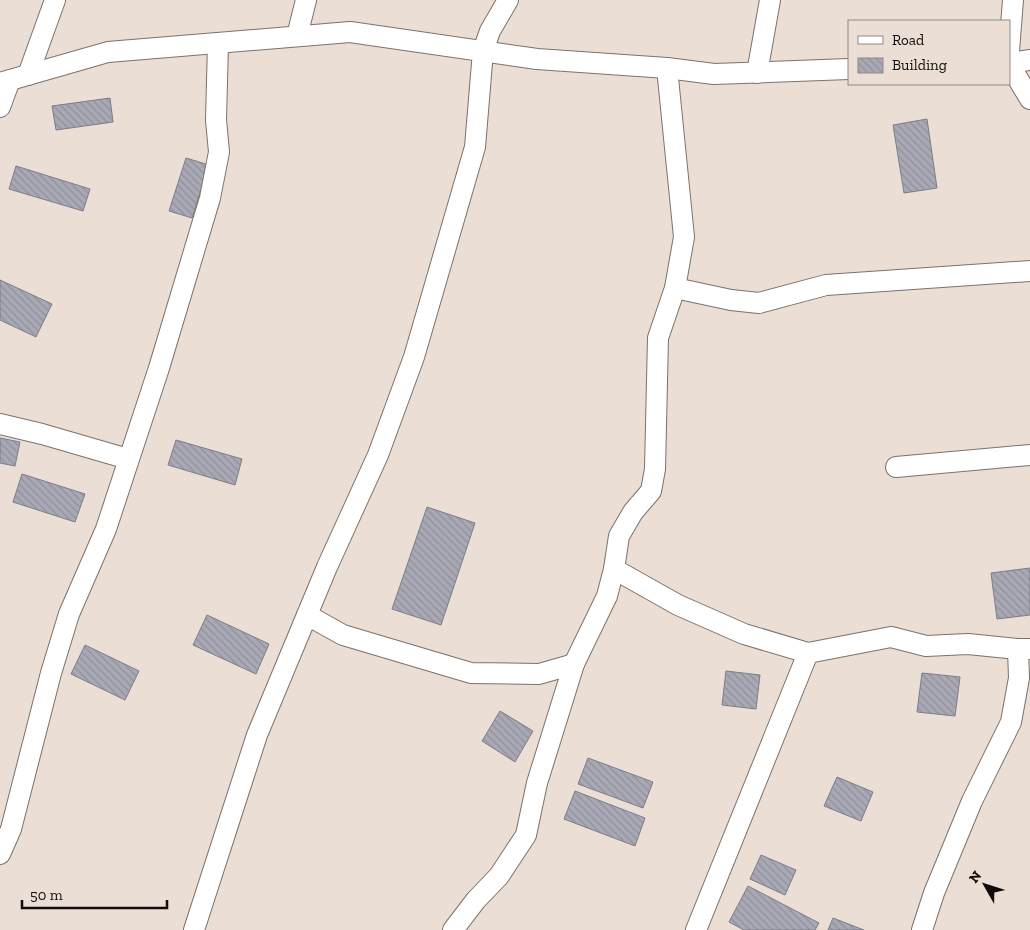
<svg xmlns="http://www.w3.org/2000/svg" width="1030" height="930" viewBox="0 0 1030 930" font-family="'Zilla Slab',serif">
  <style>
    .building { fill: url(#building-back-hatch); stroke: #7b7d88 }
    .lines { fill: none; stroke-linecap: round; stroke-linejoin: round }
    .minor-casing { stroke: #7c726a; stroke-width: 22 }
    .minor { stroke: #fff; stroke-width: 20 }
  </style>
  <defs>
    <pattern id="building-back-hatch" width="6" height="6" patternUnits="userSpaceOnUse" patternTransform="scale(1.25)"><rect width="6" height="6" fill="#a8a9b5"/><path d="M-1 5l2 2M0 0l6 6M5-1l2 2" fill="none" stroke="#8f909a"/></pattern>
  </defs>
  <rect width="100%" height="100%" fill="#eaded5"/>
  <g class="building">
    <polygon points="110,98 113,122 56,130 52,106"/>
    <polygon points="927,119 937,188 904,193 893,125"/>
    <polygon points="186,158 209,165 192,218 169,211"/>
    <polygon points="16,166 90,189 83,211 9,189"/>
    <polygon points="0,280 52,304 36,337 0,320"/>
    <polygon points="0,438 20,442 15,466 0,463"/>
    <polygon points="176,440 242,459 235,485 168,465"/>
    <polygon points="22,474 85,494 75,522 13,502"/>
    <polygon points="427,507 475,523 441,625 392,609"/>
    <polygon points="1030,568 1030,615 997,619 991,573"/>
    <polygon points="207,615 269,644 256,674 193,645"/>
    <polygon points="85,645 139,671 125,700 71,674"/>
    <polygon points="726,671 760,675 756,709 722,705"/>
    <polygon points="922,673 960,677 955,716 917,712"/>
    <polygon points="500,711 533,731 515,762 482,741"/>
    <polygon points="588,758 653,782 643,808 578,784"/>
    <polygon points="837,777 873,792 861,821 824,806"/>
    <polygon points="575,791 645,818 635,846 564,819"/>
    <polygon points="761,855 796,870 785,895 750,879"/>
    <polygon points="748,886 819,923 815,930 744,930 729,922"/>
    <polygon points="833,918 864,930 828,930"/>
  </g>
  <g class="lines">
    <g class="minor-casing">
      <g id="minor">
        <polyline points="297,36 306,0"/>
        <polyline points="1009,51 1013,0"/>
        <polyline points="1009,63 1030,60"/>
        <polyline points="1009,64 1030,99"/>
        <polyline points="757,73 770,0"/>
        <polyline points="28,75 55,0"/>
        <polyline points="0,83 108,52 350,32 537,59 667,68 714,74 849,69"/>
        <polyline points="0,107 10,80"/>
        <polyline points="675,288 731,300 759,303 826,285 1030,271"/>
        <polyline points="0,424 42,434 128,459"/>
        <polyline points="896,467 1030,455"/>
        <polyline points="614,569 678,605 744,634 808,653 891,637 926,646 968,644 1018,649 1030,649"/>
        <polyline points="307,615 343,635 471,673 539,674 574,664"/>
        <polyline points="0,854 11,829 51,673 69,614 106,529 159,368 210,198 219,152 216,120 218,43"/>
        <polyline points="194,930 257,735 327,567 378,455 414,357 475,147 483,51 490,31 508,0"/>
        <polyline points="453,930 476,900 499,876 526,835 537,783 574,664 607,596 614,569 619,536 633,512 651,491 655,469 658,338 675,288 684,237 667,68"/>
        <polyline points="696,930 808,653"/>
        <polyline points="922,930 934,893 972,801 1011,722 1019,678 1018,649"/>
      </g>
    </g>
    <use href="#minor" class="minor"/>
  </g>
  <rect x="848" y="20" width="162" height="65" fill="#eaded5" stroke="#928a83"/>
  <rect x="858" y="36" width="25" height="8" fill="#ffffff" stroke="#928a83"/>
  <text x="892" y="45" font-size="15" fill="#0e0b08">Road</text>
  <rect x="858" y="58" width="25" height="15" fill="url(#building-back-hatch)" stroke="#928a83"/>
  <text x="892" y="70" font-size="15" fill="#0e0b08">Building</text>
  <g transform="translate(985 885) rotate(309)" stroke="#eaded5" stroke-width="4" paint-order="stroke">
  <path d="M0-4L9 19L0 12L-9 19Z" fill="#0e0b08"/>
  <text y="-8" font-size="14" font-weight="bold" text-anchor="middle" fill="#0e0b08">N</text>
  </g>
  <path d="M22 900v8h145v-8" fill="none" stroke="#0e0b08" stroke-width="2.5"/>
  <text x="30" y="900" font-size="15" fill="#0e0b08" stroke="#eaded5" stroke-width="4" paint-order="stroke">50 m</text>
</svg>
